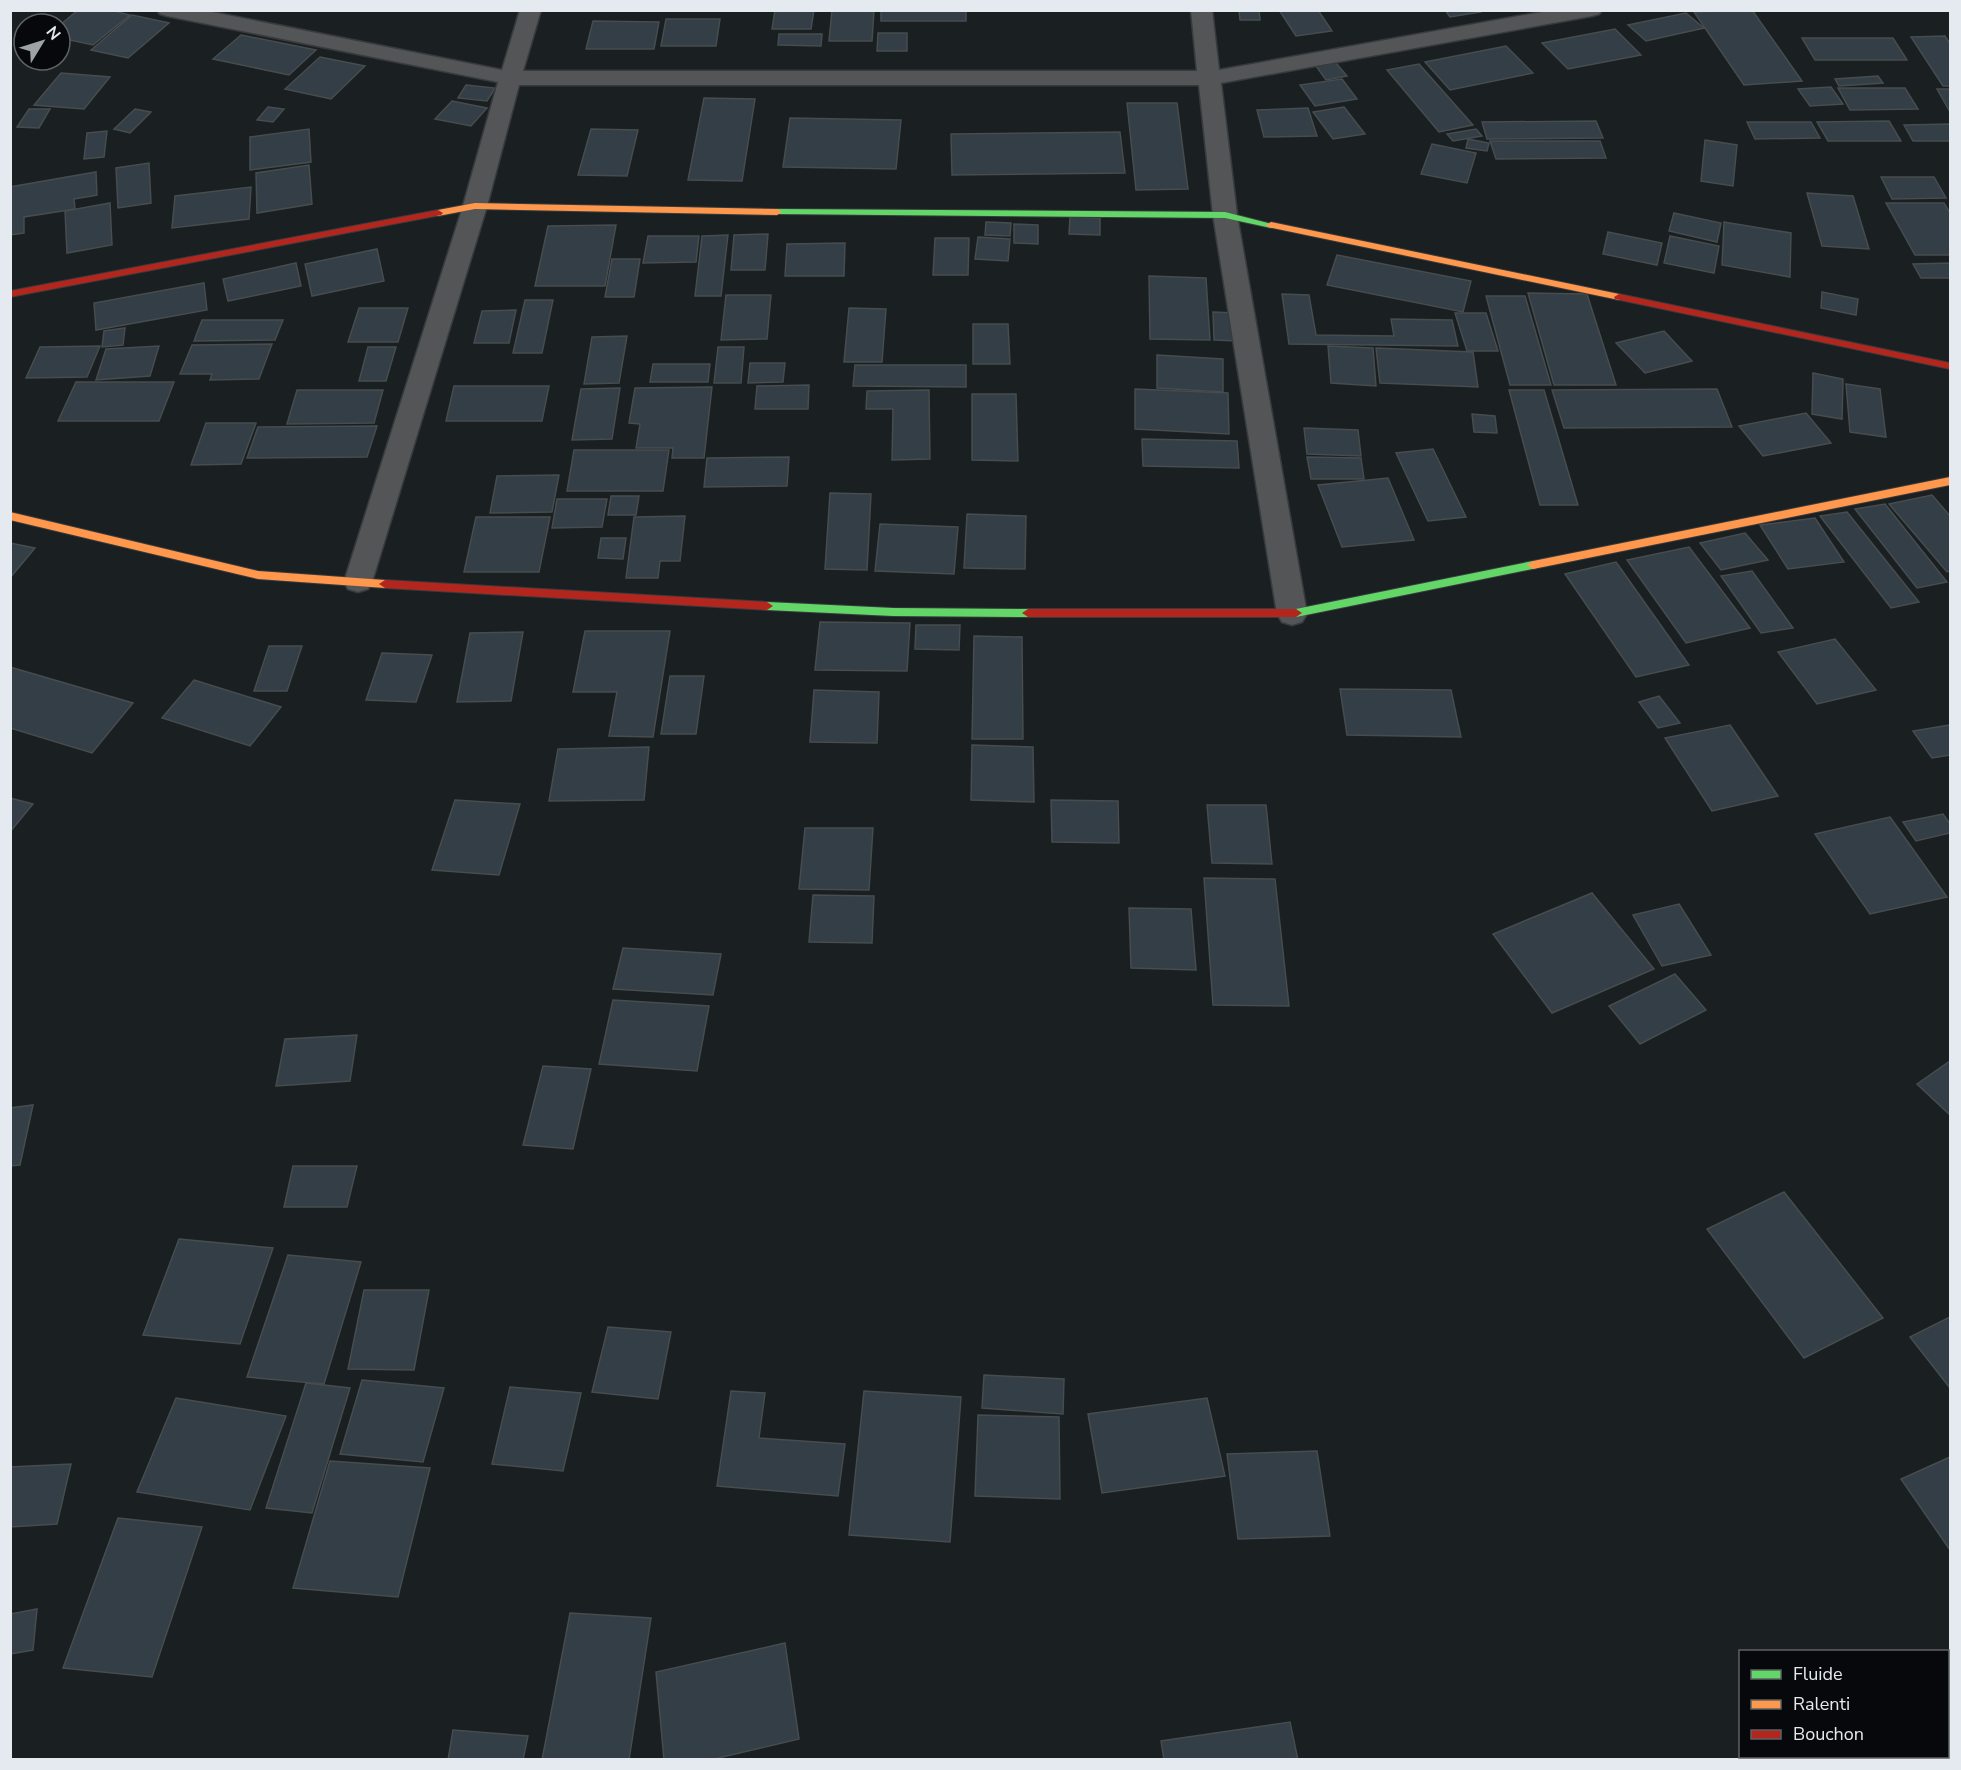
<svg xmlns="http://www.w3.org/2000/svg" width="1961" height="1770" viewBox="0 0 1961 1770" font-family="'Nunito Sans',sans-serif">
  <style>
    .building { fill: #343e47; stroke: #474c4e; stroke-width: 1.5 }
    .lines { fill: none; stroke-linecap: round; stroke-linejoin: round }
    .street-casing { stroke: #373b3e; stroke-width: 3 }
    .fast-casing { stroke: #373b3e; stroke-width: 2 }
    .slow-casing { stroke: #373b3e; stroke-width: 2 }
    .jam-casing { stroke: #373b3e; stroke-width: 2 }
    .street { fill: #535556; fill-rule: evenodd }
    .fast { fill: #63d668; fill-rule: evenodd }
    .slow { fill: #ff974d; fill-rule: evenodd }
    .jam { fill: #b3261e; fill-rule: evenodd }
  </style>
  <rect width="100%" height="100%" fill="#1a1f22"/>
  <g class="building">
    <polygon points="78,10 110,10 130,15 93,45 60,38 60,25"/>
    <polygon points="775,10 814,10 811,29 772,29"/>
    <polygon points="832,10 874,10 872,41 829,41"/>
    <rect x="881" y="10" width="85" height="11"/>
    <polygon points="1239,10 1259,10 1260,20 1240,20"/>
    <polygon points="1279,10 1318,10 1332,31 1296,36"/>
    <polygon points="1445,10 1480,10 1481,12 1450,17"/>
    <polygon points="1752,10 1802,81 1744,85 1694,12"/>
    <polygon points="1686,13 1704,28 1646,41 1628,25"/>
    <polygon points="132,15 169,23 128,58 91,50"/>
    <polygon points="666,19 720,19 716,46 661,46"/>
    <polygon points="593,21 659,22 654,49 586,49"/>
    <polygon points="1615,29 1641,55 1568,69 1542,43"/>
    <polygon points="878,33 907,33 907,51 877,51"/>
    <polygon points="779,34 822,34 821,46 778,45"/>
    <polygon points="241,35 316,50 289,75 213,59"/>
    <polygon points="1945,36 1950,44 1950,86 1943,86 1911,37"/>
    <polygon points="1802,38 1893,38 1907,60 1815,60"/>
    <polygon points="1506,46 1533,73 1450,90 1425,62"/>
    <polygon points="320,57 365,66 331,99 285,89"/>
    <polygon points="1336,63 1347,76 1326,80 1316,66"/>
    <polygon points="1419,64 1473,125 1439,132 1387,70"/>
    <polygon points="61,73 110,77 84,109 34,105"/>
    <polygon points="1878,76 1883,83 1839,86 1835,79"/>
    <polygon points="1342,79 1357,99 1315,106 1300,85"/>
    <polygon points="466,85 495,88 487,101 458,98"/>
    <polygon points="1831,87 1843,104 1810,106 1798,89"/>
    <polygon points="1838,88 1905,88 1918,109 1850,110"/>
    <polygon points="1937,89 1950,89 1950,112"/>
    <polygon points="704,98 755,99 742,181 688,180"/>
    <polygon points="452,101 487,108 471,126 435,119"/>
    <polygon points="1127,103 1177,103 1188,189 1136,190"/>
    <polygon points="268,107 284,109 273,122 257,120"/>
    <polygon points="1344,107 1365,134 1333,139 1313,112"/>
    <polygon points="1308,108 1317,136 1264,137 1257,110"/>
    <polygon points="29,109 50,109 39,128 17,127"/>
    <polygon points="135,109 151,112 130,133 114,129"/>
    <polygon points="790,118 901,120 896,169 783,167"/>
    <polygon points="1596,121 1603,138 1487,139 1482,122"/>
    <polygon points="1889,121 1901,141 1828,141 1817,122"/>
    <polygon points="1747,122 1811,122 1820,138 1755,139"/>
    <polygon points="1950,124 1950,141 1913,141 1904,125"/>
    <polygon points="309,129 311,162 250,170 250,137"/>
    <polygon points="591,129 638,130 627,176 578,175"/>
    <polygon points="1476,129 1482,136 1453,141 1447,134"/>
    <polygon points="107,131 104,157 84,159 87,133"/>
    <polygon points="1120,132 1125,173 952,175 951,134"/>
    <polygon points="1468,139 1489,143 1487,151 1466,148"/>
    <polygon points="1705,140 1737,145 1733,186 1701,181"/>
    <polygon points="1490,141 1600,141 1606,158 1496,159"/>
    <polygon points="1432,144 1476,153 1467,183 1421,174"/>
    <polygon points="149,163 151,203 118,208 116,168"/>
    <polygon points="309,165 312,204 257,213 256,173"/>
    <polygon points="96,172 97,195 74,199 75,209 24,217 24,233 10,235 10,187"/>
    <polygon points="1881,177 1934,177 1946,198 1892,199"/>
    <polygon points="251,187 249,219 172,228 175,196"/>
    <polygon points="1807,193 1853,196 1869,249 1822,246"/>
    <polygon points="110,203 112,245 67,253 65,211"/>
    <polygon points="1886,203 1944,203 1950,213 1950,255 1915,255"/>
    <polygon points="1674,213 1721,223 1717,242 1669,231"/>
    <polygon points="1070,217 1100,218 1100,235 1069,234"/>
    <polygon points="986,222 1011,223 1010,236 985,235"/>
    <polygon points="1724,222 1791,233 1790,277 1722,265"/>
    <polygon points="1014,224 1038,225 1038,244 1014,243"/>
    <polygon points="616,225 605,286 535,286 548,226"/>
    <polygon points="1608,232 1662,243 1657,265 1603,254"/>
    <polygon points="768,234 765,270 731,270 734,235"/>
    <polygon points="728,235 721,296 695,296 702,236"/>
    <polygon points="648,236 699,236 696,262 643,263"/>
    <polygon points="1670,236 1719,246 1714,273 1664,263"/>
    <polygon points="978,237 1010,239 1008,261 975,259"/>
    <polygon points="935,238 969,238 968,275 933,275"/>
    <polygon points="845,243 844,276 785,276 787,244"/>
    <polygon points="377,249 384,281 312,296 305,264"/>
    <polygon points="1337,255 1471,281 1463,312 1327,285"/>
    <polygon points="612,259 640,259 634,297 605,297"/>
    <polygon points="296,263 301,286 228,301 223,279"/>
    <polygon points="1950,263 1950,278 1921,278 1913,264"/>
    <polygon points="1149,276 1206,278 1210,340 1150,339"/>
    <polygon points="204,283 207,310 96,330 94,303"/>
    <polygon points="1822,292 1858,299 1856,315 1821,308"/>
    <polygon points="1528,293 1587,294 1616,385 1554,385"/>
    <polygon points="1282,294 1309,295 1316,335 1394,336 1391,319 1452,320 1458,346 1289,344"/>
    <polygon points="726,295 771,295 767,339 721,340"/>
    <polygon points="1486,296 1525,296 1551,385 1510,385"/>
    <polygon points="525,300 553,300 542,353 513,353"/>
    <polygon points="359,308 408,308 398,342 348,342"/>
    <polygon points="849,308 886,309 882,362 844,362"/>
    <polygon points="516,310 509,343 474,343 482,311"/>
    <polygon points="1213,312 1235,313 1237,341 1214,340"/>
    <polygon points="1455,313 1486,313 1498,351 1467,351"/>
    <polygon points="202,320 283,320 275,340 194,341"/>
    <polygon points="973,324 1008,324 1010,364 973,364"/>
    <polygon points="125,328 123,345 102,347 104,331"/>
    <polygon points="1664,331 1692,361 1645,373 1616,343"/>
    <polygon points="627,336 619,383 584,384 592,337"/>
    <polygon points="272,344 259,379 210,380 212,374 180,374 192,345"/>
    <polygon points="100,346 87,377 26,378 40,347"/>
    <polygon points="159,346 150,376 96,380 106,349"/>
    <polygon points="1328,346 1373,348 1376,386 1331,383"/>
    <polygon points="368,347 396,347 386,381 359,381"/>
    <polygon points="718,347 744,347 741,383 714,383"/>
    <polygon points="1376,348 1473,352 1478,387 1380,383"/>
    <polygon points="1157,355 1223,359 1223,392 1157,388"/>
    <polygon points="750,363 785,363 783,382 748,383"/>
    <polygon points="653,364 710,364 708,382 650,382"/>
    <polygon points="855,365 966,365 966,387 853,386"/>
    <polygon points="1813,373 1843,379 1842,419 1812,414"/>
    <polygon points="76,382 174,382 159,421 58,421"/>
    <polygon points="1846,384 1880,389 1886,437 1850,432"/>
    <polygon points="809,385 808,409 755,409 757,386"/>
    <polygon points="454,386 549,386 542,421 446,421"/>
    <polygon points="712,387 704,458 672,458 673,448 636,448 640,424 629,423 635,388"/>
    <polygon points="620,388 612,439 572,440 581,389"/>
    <polygon points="1135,389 1228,393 1229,434 1135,429"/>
    <polygon points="1717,389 1732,427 1564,428 1552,390"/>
    <polygon points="297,390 383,390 374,423 287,424"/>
    <polygon points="929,390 930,459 892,460 893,409 866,409 867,391"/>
    <polygon points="1509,390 1544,390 1578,505 1540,505"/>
    <polygon points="972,394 1016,394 1018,461 972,460"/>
    <polygon points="1806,413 1831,443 1763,456 1739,426"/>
    <polygon points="1472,414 1495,416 1497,433 1474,432"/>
    <polygon points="206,423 256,423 241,464 191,465"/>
    <polygon points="377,426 367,457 247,458 258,427"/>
    <polygon points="1304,428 1358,430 1361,456 1307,454"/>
    <polygon points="1142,439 1237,441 1239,468 1143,466"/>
    <polygon points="1433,449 1466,517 1428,521 1396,453"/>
    <polygon points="574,450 669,450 663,491 567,491"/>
    <polygon points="789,457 787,486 704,487 707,458"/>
    <polygon points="1307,457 1361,458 1364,479 1311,479"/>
    <polygon points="559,475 552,512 490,513 497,476"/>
    <polygon points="1388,478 1414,540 1342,547 1318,485"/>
    <polygon points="830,493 871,494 867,570 825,569"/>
    <polygon points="1932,495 1950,516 1950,571 1947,572 1889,504"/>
    <polygon points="611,496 639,496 636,515 608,515"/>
    <polygon points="557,499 607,499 602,527 552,528"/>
    <polygon points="1885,504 1947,582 1917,588 1855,509"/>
    <polygon points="1847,512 1919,602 1891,608 1820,516"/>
    <polygon points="967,514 1026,516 1025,569 964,568"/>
    <polygon points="685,516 680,561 660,561 658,578 626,578 634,517"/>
    <polygon points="476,517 550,517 539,572 464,572"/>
    <polygon points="1815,518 1844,562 1788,569 1760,525"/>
    <polygon points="880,524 958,527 954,574 875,571"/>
    <polygon points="1745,533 1768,560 1721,570 1700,543"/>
    <polygon points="601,538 626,538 623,559 598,558"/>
    <polygon points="10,543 35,548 10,578"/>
    <polygon points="1689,547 1750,628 1686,643 1627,560"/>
    <polygon points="1616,562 1689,665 1636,677 1565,574"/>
    <polygon points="1752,571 1793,628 1761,633 1721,576"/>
    <polygon points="820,622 910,623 907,671 815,670"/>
    <polygon points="916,625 960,625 959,650 915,649"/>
    <polygon points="585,631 670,631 653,737 609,736 617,692 573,692"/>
    <polygon points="523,632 511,701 457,702 470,633"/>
    <polygon points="974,636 1022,637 1023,739 972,739"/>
    <polygon points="1835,639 1876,690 1817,704 1778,652"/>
    <polygon points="269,646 302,646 287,691 254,691"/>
    <polygon points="382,653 432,655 416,702 366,700"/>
    <polygon points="10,667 133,703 92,753 10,728"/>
    <polygon points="670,676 704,676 696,734 661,734"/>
    <polygon points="194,680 281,707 250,746 162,718"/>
    <polygon points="1340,689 1451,690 1461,737 1347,735"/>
    <polygon points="814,690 879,692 877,743 810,742"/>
    <polygon points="1659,696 1680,723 1658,728 1639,702"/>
    <polygon points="1730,725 1778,796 1712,811 1665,738"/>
    <polygon points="1950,725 1950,755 1932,758 1913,731"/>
    <polygon points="972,745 1033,747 1034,802 971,800"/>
    <polygon points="649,747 644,800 549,801 558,749"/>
    <polygon points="10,798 33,804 10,832"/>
    <polygon points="455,800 520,804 499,875 432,870"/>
    <polygon points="1051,800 1118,801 1119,843 1052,842"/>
    <polygon points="1207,805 1266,805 1272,864 1212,863"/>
    <polygon points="1943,814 1950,824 1950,833 1916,841 1903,822"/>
    <polygon points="1890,817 1947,897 1870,914 1815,834"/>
    <polygon points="805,828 873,828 869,890 799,889"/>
    <polygon points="1204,878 1275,879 1289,1006 1213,1005"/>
    <polygon points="1592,893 1654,969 1552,1013 1493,934"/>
    <polygon points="813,895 874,896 872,943 809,942"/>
    <polygon points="1679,904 1711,955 1662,966 1633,915"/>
    <polygon points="1129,908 1191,909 1196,970 1131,968"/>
    <polygon points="623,948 721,954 713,995 613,989"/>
    <polygon points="1675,974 1706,1010 1640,1044 1609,1006"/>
    <polygon points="613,1000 709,1006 697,1071 599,1064"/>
    <polygon points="357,1035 350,1081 276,1086 285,1039"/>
    <polygon points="1950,1061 1950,1115 1917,1084"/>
    <polygon points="543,1066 591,1069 573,1149 523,1145"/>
    <polygon points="33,1105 20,1165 10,1166 10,1108"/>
    <polygon points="293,1166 357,1166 347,1207 284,1207"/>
    <polygon points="1784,1192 1883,1318 1804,1358 1707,1229"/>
    <polygon points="179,1239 273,1248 240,1344 143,1335"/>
    <polygon points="288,1255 361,1262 324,1384 247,1377"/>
    <polygon points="364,1290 429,1290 414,1370 348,1369"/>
    <polygon points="1950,1317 1950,1388 1910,1337"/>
    <polygon points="608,1327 671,1332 658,1399 592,1392"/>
    <polygon points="984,1375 1064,1379 1063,1414 982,1408"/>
    <polygon points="362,1380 444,1388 423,1462 340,1454"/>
    <polygon points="306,1383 350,1388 312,1513 266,1508"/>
    <polygon points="510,1387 581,1393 563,1471 492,1464"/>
    <polygon points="731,1391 765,1393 759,1438 845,1444 838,1496 717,1486"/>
    <polygon points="864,1391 961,1397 950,1542 849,1535"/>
    <polygon points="176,1398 286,1416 250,1510 137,1492"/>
    <polygon points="1207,1398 1225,1476 1102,1493 1088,1414"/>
    <polygon points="978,1415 1059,1417 1060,1499 975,1496"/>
    <polygon points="1317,1451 1330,1536 1238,1539 1227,1454"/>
    <polygon points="1950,1457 1950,1550 1901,1479"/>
    <polygon points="330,1461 430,1468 398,1597 293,1588"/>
    <polygon points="71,1464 57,1524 10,1527 10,1467"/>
    <polygon points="118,1518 202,1527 152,1677 63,1668"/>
    <polygon points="37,1609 33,1650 10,1654 10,1614"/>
    <polygon points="570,1613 651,1618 629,1760 542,1760"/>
    <polygon points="785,1643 799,1739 710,1760 664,1760 656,1672"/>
    <polygon points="1290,1722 1298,1760 1164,1760 1161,1741"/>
    <polygon points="453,1730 528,1736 523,1760 448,1760"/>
  </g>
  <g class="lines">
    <g class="street-casing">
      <polygon id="street" points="157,10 202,10 502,70 520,10 541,10 523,71 1197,71 1191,10 1212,10 1219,70 1553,10 1602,10 1599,14 1592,16 1221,83 1237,215 1307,614 1302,622 1292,625 1282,622 1277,614 1213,215 1199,85 519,85 487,206 372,582 368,589 358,592 348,589 344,582 463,206 498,82 167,16 160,14"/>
    </g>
    <g class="fast-casing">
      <g id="fast">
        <polygon points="777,209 1225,212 1276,225 1271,228 1225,218 774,214 772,212"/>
        <polygon points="1533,561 1537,562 1539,565 1537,568 1296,617 1290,613 1296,609"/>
        <polygon points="767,602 893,608 1028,609 1034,613 1028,617 893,616 767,610 761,606"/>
      </g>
    </g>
    <g class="slow-casing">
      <g id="slow">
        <polygon points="475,203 777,209 782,212 777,215 475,209 438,216 433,213 438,210"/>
        <polygon points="1271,222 1619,294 1624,297 1619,300 1268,227 1266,225"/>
        <polygon points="1950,477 1950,485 1533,569 1527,565 1533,561"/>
        <polygon points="10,512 258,571 385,580 391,584 385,588 258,579 10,520"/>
      </g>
    </g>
    <g class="jam-casing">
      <g id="jam">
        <polygon points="438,210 443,213 441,215 10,297 10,291"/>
        <polygon points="1619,294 1950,363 1950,369 1615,299 1614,297"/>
        <polygon points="385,580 767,602 773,606 767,610 385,588 379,584"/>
        <polygon points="1028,609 1296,609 1302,613 1296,617 1028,617 1022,613"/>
      </g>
    </g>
    <use href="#street" class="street"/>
    <use href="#fast" class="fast"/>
    <use href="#slow" class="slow"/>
    <use href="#jam" class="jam"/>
  </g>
  <rect width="1961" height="1770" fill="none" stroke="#e4eaef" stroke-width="24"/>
  <rect x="1739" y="1650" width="210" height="108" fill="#06080b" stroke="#5f6266" stroke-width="1.5"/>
  <rect x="1751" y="1670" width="30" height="9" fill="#63d668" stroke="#5f6266" stroke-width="1.5"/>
  <text x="1793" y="1680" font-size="18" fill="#e4eaef">Fluide</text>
  <rect x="1751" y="1700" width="30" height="9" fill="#ff974d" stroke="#5f6266" stroke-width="1.5"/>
  <text x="1793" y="1710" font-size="18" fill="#e4eaef">Ralenti</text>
  <rect x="1751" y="1730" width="30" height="9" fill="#b3261e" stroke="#5f6266" stroke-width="1.5"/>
  <text x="1793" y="1740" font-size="18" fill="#e4eaef">Bouchon</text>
  <g transform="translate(42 42) rotate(52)"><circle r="28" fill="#06080b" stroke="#5f6266" stroke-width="1.5"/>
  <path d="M0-4.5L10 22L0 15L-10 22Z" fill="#9da3a7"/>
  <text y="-9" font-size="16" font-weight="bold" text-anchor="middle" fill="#e4eaef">N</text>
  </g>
</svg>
